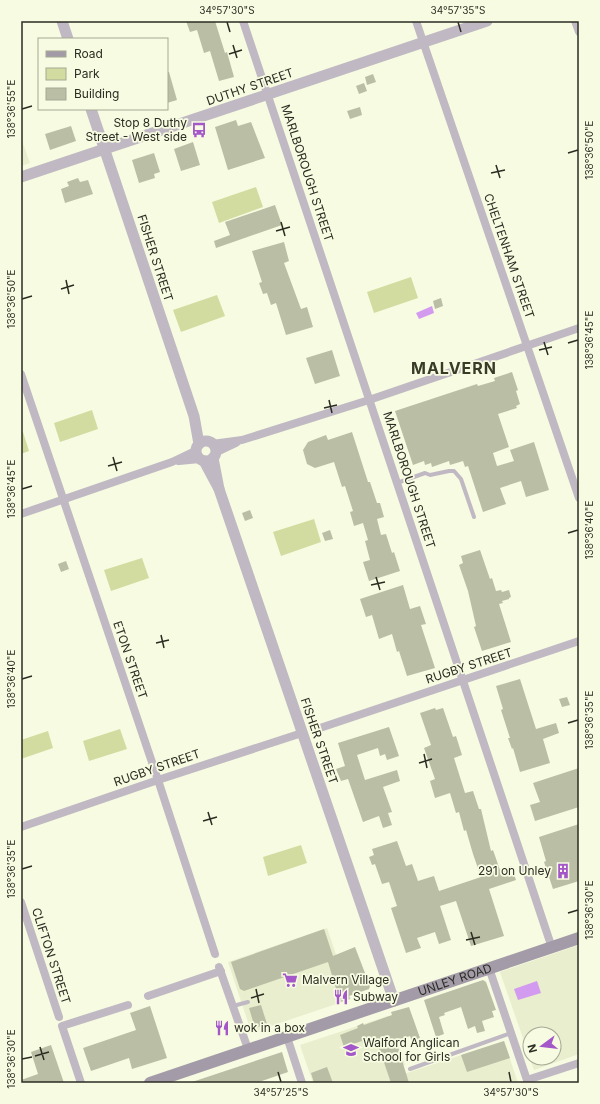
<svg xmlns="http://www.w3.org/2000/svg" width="600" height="1104" viewBox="0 0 600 1104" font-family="Inter,sans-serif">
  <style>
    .built { fill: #e9eece; fill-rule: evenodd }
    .green { fill: #d3dca0 }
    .water { fill: #d29bef }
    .building { fill: #babea5 }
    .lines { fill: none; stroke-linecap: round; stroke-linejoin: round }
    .service { stroke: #c0b9c3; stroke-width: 4 }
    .minor { stroke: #c0b9c3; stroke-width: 8 }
    .tertiary { stroke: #c0b9c3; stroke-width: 11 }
    .secondary { stroke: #a49ba9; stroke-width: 12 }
    .ticks { fill: none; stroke: #2b2d23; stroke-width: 1.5 }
    .labels { text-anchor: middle; stroke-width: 3.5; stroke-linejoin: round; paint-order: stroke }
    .street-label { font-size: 12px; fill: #2b2d23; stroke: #f7fbe1 }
    .poi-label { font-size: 12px; fill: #2b2d23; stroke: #f7fbe1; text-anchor: start }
    .district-label { font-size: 16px; font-weight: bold; letter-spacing: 1px; fill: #393b27; stroke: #f7fbe1 }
    .neatline { fill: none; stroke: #2b2d23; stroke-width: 1.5 }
    .ticks-label { font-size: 10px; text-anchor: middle; fill: #2b2d23 }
  </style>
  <rect width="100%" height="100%" fill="#f7fbe1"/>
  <g class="built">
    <polygon points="21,138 30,163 21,166"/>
    <polygon points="327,928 351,999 256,1031 250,1028 228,962"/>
    <path d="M579,945v109l-45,16 -34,-98zM530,1034h24v24h-24z"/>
    <polygon points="388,1016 405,1065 394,1068 398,1076 504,1041 518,1083 313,1083 300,1045"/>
  </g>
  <g class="green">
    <polygon points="256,187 263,207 219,223 212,202"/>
    <polygon points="411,277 418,298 374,313 367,292"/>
    <polygon points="217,295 225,316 181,332 173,310"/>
    <polygon points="92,410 98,429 60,442 54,423"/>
    <polygon points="21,432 23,432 29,451 21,454"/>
    <polygon points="314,519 321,542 281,556 273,532"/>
    <polygon points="142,558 149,578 111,591 104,570"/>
    <polygon points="120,729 127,749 89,761 83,741"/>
    <polygon points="48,731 53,748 21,759 21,740"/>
    <polygon points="301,845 307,863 268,876 263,857"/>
  </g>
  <g class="water">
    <polygon points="432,306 434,313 419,319 416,313"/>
    <polygon points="537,981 541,993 518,1000 514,989"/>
  </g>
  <g class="building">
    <polygon points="186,21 215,21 225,53 227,52 234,77 219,81 210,51 204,53 197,30 190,32"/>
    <polygon points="167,72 169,72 177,100 167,103"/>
    <polygon points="373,74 376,82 367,85 365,77"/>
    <polygon points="364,83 367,91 359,94 356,86"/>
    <polygon points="360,107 362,115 350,119 347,111"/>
    <polygon points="236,120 238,126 251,122 265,158 228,170 215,127"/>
    <polygon points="71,126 76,141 50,150 45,134"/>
    <polygon points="193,142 200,165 181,171 174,149"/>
    <polygon points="154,153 160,172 154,174 155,178 139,183 132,160"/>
    <polygon points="78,178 80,182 88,180 93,194 65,203 61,189 69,186 67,182"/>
    <polygon points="275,205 282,225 216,248 214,241 230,235 225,222"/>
    <polygon points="284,242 289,261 284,263 301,309 307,307 313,327 286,335 276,303 271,305 267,293 263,294 259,283 262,282 252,251"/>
    <polygon points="441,298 443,306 435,309 433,301"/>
    <polygon points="332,350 340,376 315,384 306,358"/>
    <polygon points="512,372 518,390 516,391 520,404 516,406 517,408 498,414 509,447 493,453 497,466 514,461 510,450 534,442 549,490 526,497 521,481 500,488 506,504 483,512 468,466 465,467 463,461 450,465 449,461 432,467 431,463 425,465 424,461 413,465 395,411 477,384 478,386 495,381 494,378"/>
    <polygon points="352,432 368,482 370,482 377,503 380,503 384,517 377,519 381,535 386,534 392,553 394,552 400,571 369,581 363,562 370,560 365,541 368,540 363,523 354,526 350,512 353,511 345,486 342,487 334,462 315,468 307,464 303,450 308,442 326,435 328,440"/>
    <polygon points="250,510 253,518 245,521 242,513"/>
    <polygon points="330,530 333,539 325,541 322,533"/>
    <polygon points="480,550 490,579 492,578 496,591 501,590 502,592 509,590 511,597 509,598 509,599 502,601 503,603 499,604 511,642 482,651 474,627 476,626 468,591 459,565 463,563 461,556"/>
    <polygon points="66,561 69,569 61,572 58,564"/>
    <polygon points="403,585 410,609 420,606 426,624 421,625 435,668 407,676 399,651 397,652 392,634 379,639 372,615 366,617 360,599"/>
    <polygon points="520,679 536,729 556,723 559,733 543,739 550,763 520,772 513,748 512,749 508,738 510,738 501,710 503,709 496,686"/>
    <polygon points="567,697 570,705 562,707 559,699"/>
    <polygon points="435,708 436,710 443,708 453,737 456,736 462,755 454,758 465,793 473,791 479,809 481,809 491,851 493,850 500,870 511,866 516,880 489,889 504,936 471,946 456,901 440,906 451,940 439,944 435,932 417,938 421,948 406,953 391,908 397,906 389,882 382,884 375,864 372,865 369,857 374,855 372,849 397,841 406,866 412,864 418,881 434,876 439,891 481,877 473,854 466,830 464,831 459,812 456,813 450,793 435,798 430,781 435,779 424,748 431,745 420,713"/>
    <polygon points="389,727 399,756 387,760 385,754 380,756 378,748 357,755 365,780 397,770 400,781 383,787 392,812 388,813 392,825 383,828 379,816 363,822 348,779 341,781 336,769 345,766 338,743"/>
    <polygon points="579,768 579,807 535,821 530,805 540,802 533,783"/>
    <polygon points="579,824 579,881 553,889 544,862 546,861 539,837"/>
    <polygon points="324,929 333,956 355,947 370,986 369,989 349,996 350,999 340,1002 328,962 244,991 240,989 231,962"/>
    <polygon points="483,980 486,982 496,1010 492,1011 494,1017 482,1021 485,1031 477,1033 475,1026 468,1029 461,1007 444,1013 445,1015 439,1017 444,1034 436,1037 424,1000"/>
    <polygon points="261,1005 267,1024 255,1028 249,1008"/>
    <polygon points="150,1006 167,1058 132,1069 129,1058 91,1071 83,1048 136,1030 130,1013"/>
    <polygon points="409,1007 420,1038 412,1041 410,1036 396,1041 409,1083 391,1083 375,1036 363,1044 362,1041 344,1047 340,1035 358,1028 357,1026 363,1023 364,1025 392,1015 391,1012"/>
    <polygon points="504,1041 510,1058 467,1072 461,1055"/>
    <polygon points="51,1045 64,1083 21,1083 21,1080 38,1074 31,1052"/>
    <polygon points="282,1052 288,1072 259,1082 259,1083 192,1083 192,1082"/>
    <polygon points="327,1067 333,1083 314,1083 311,1073"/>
  </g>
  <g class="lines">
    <g class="service">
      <polyline points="397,483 425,473 430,475 449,471 454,471 461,479 474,517"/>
      <polyline points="233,1006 248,1002"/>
      <polyline points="410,1069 511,1033"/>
    </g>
    <g class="minor">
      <polyline points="243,21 552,948"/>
      <polyline points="416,21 579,498"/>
      <polyline points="575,21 579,32"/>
      <polyline points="21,374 158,780 215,954"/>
      <polyline points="212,444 242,440 369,400 579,328"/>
      <polyline points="215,453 236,443"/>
      <polyline points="179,461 200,459"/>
      <polyline points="21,514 172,462 197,450"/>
      <polyline points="320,728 579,641"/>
      <polyline points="21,827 158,780 302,733"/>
      <polyline points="21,902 59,1017"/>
      <polyline points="219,967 248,1049"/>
      <polyline points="489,968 528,1083"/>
      <polyline points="148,996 221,971"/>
      <polyline points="287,1037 302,1083"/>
      <polyline points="527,1080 579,1063"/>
      <polyline points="81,1083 62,1026 128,1005"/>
    </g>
    <g class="tertiary">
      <polyline points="62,21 68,39"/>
      <polyline points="91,109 194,416 199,444"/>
      <polyline points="21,177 487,21"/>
      <circle cx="206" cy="451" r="10"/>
      <polyline points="204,461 219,489 213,458"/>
      <polyline points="219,489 394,1001"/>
    </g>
    <path class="secondary" id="s1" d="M150,1083l429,-145"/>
  </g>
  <path class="ticks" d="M227,22l3,10M458,22l3,10M233,45l4,13M229,54l13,-4M22,109l10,-3M568,153l10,-3M496,165l4,13M491,173l14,-3M281,222l4,14M276,231l14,-4M66,280l3,14M61,289l13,-4M22,299l10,-3M544,342l4,13M568,343l10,-3M539,350l13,-3M329,400l3,13M324,408l13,-3M113,457l4,14M108,466l14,-4M22,489l10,-3M568,533l10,-3M376,577l4,13M371,585l14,-3M161,635l3,13M156,643l13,-3M22,679l10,-3M568,723l10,-3M424,754l3,14M419,763l13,-4M208,812l4,13M203,821l14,-4M22,869l10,-3M568,913l10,-3M471,932l4,13M466,940l14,-3M256,989l3,14M251,998l13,-4M40,1047l4,13M35,1056l14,-4M22,1059l10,-2M278,1072l3,10M509,1072l2,10"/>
  <defs>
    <g id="bus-bare" transform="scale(1.2)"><path d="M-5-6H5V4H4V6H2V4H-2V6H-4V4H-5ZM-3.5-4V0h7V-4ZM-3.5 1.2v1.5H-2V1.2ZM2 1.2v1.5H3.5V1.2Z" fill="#a457c8" stroke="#f7fbe1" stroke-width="2.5" paint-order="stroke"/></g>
    <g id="building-bare" transform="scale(1.2)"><path d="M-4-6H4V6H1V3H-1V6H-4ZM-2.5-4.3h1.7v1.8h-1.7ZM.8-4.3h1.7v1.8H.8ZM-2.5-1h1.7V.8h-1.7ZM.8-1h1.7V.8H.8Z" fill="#a457c8" stroke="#f7fbe1" stroke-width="2.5" paint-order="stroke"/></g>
    <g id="supermarket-bare" transform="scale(1.2)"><path d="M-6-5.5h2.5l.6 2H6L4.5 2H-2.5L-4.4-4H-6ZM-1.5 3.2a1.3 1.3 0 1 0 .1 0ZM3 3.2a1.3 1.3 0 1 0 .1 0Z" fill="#a457c8" stroke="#f7fbe1" stroke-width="2.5" paint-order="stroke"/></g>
    <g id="restaurant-bare" transform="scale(1.2)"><path d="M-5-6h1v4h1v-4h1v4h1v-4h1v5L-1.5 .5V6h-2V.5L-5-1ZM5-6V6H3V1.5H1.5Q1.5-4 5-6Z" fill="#a457c8" stroke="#f7fbe1" stroke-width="2.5" paint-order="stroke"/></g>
    <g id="school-bare" transform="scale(1.2)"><path d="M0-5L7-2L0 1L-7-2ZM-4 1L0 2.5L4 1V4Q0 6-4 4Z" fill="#a457c8" stroke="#f7fbe1" stroke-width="2.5" paint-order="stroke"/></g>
  </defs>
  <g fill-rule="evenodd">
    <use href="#bus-bare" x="199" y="130"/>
    <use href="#building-bare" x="563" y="871"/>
    <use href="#supermarket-bare" x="290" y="980"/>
    <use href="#restaurant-bare" x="341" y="997"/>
    <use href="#restaurant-bare" x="222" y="1028"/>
    <use href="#school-bare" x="351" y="1050"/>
  </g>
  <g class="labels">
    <g class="street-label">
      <text transform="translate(250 87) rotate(-19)" y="4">DUTHY STREET</text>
      <text transform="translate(307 173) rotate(72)" y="4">MARLBOROUGH STREET</text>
      <text transform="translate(509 256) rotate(71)" y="4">CHELTENHAM STREET</text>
      <text transform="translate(155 258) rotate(72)" y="4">FISHER STREET</text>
      <text transform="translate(409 480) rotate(72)" y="4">MARLBOROUGH STREET</text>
      <text transform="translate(130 660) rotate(71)" y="4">ETON STREET</text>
      <text transform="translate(469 666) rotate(-18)" y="4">RUGBY STREET</text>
      <text transform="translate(319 741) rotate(71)" y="4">FISHER STREET</text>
      <text transform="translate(157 768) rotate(-19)" y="4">RUGBY STREET</text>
      <text transform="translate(51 956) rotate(72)" y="4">CLIFTON STREET</text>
      <text dy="4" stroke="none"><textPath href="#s1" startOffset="322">UNLEY ROAD</textPath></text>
    </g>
    <g class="poi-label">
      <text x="187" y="127" text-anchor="end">Stop 8 Duthy<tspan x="187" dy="14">Street - West side</tspan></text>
      <text x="551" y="875" text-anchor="end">291 on Unley</text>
      <text x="302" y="984">Malvern Village</text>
      <text x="353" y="1001">Subway</text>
      <text x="234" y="1032">wok in a box</text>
      <text x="363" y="1047">Walford Anglican<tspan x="363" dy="14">School for Girls</tspan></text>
    </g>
    <g class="district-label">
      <text x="454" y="374">MALVERN</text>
    </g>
  </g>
  <rect width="600" height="1104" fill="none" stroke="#f7fbe1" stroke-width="44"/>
  <rect x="38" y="38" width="130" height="72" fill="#f7fbe1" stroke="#a5a995"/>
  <rect x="46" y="51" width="20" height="6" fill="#a49ba9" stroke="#a5a995"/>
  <text x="74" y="58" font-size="12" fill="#2b2d23">Road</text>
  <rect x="46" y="68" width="20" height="12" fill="#d3dca0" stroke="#a5a995"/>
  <text x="74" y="78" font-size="12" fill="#2b2d23">Park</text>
  <rect x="46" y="88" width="20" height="12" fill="#babea5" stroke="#a5a995"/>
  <text x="74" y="98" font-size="12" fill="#2b2d23">Building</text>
  <g transform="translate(542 1046) rotate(255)"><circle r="19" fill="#f7fbe1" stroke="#a5a995"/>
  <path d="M0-3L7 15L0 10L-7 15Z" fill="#a457c8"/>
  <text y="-6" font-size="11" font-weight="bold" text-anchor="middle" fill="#2b2d23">N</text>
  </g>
  <rect x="22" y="22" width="556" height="1060" class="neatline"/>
  <g class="ticks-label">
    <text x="227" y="14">34°57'30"S</text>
    <text x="458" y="14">34°57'35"S</text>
    <text transform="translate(11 109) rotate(-90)" y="4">138°36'55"E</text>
    <text transform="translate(589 150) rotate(-90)" y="4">138°36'50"E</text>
    <text transform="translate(11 299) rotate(-90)" y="4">138°36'50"E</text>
    <text transform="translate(589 340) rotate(-90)" y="4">138°36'45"E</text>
    <text transform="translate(11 489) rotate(-90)" y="4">138°36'45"E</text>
    <text transform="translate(589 530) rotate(-90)" y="4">138°36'40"E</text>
    <text transform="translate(11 679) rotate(-90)" y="4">138°36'40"E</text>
    <text transform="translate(589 720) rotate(-90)" y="4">138°36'35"E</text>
    <text transform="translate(11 869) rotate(-90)" y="4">138°36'35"E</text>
    <text transform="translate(589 910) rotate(-90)" y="4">138°36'30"E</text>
    <text transform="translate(11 1059) rotate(-90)" y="4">138°36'30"E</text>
    <text x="281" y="1096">34°57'25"S</text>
    <text x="511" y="1096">34°57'30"S</text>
  </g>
</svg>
